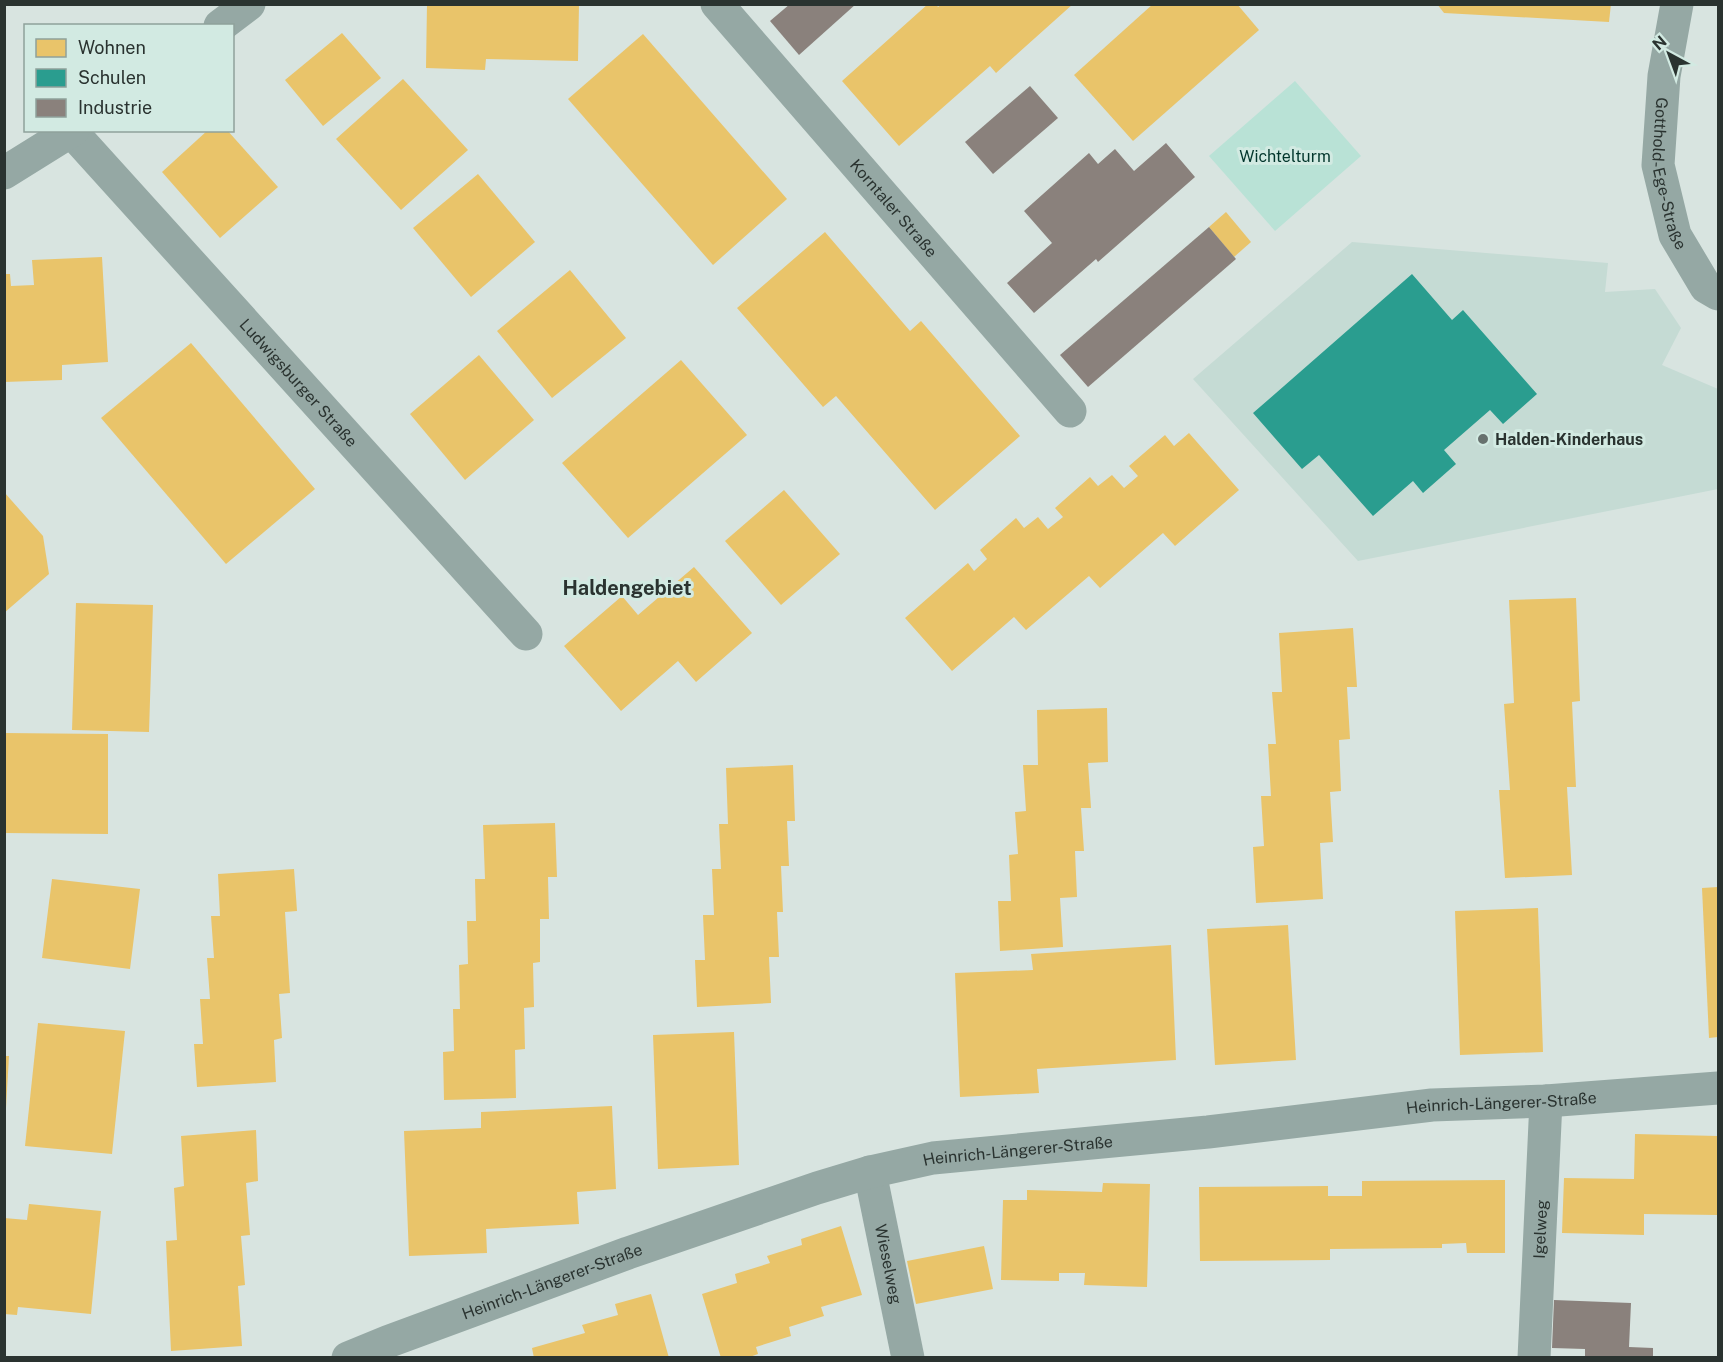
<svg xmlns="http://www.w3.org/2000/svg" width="1723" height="1362" viewBox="0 0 1723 1362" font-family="'Public Sans',sans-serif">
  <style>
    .built { fill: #c5dbd4 }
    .green { fill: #b9e2d6 }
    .homes { fill: #e9c46a }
    .schools { fill: #2a9d8f }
    .industry { fill: #8a817c }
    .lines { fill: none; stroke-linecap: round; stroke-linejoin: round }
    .minor { stroke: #95a8a4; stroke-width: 33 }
    .poi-dot { fill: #67716e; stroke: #d2eae2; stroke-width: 2 }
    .labels { text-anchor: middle; stroke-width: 6; stroke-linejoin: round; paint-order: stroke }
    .park-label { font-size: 16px; fill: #02362c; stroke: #d2eae2 }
    .street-label { font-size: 16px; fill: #2a3330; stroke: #d2eae2 }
    .poi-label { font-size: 16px; font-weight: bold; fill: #2a3330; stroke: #d2eae2; text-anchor: start }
    .quarter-label { font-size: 20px; font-weight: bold; fill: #2a3330; stroke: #d2eae2 }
  </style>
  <rect width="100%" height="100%" fill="#d8e4e0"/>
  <polygon class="built" points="1352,242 1608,263 1605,292 1655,289 1681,328 1662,365 1718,389 1718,489 1358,561 1193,379"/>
  <polygon class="green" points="1295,81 1361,156 1275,231 1209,156"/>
  <g class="homes">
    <polygon points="427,4 579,4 578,61 486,59 485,70 426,68"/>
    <polygon points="928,4 936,4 938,7 942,4 1073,4 996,73 990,66 899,146 842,81"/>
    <polygon points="1153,4 1237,4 1259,30 1133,141 1074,75"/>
    <polygon points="1437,4 1611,4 1609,22 1444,13"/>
    <polygon points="342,33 381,78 323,126 285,80"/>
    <polygon points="643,34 787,199 713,265 568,99"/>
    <polygon points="403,79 468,150 401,210 336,139"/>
    <polygon points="208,130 227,130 278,187 220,238 162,172"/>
    <polygon points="478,174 535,242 471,297 413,228"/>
    <polygon points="1226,212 1251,242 1234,257 1209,227"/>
    <polygon points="825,232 910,331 921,321 1020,436 935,510 836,396 823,407 737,308"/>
    <polygon points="102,257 108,362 62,365 62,380 4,382 4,274 10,274 11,286 34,285 32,260"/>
    <polygon points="570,270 626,338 552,398 497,331"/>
    <polygon points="191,343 315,489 226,564 101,418"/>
    <polygon points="479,355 534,420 465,480 410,414"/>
    <polygon points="681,360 747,435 628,538 562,463"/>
    <polygon points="1189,433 1239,490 1175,546 1163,533 1100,588 1089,576 1026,630 1014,617 952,671 905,618 968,563 974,571 987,559 980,550 1016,518 1024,528 1038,517 1048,529 1063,517 1055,508 1090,477 1098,486 1112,475 1124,488 1138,476 1129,466 1165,435 1174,446"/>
    <polygon points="784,490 840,554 781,605 725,541"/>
    <polygon points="4,492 43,536 49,574 4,613"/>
    <polygon points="694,567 752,633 696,682 678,661 621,711 564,646 622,596 638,615"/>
    <polygon points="1576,598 1580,701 1572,702 1576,787 1567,787 1572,875 1505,878 1499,790 1510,790 1504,704 1514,703 1509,600"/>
    <polygon points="76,603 153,605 149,732 72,730"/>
    <polygon points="1353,628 1357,687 1347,687 1350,739 1339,740 1341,791 1330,792 1333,842 1320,843 1323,899 1256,903 1253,847 1264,846 1261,796 1271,796 1268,744 1276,744 1272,692 1282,692 1279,633"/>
    <polygon points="1107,708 1108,762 1088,763 1091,808 1081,808 1084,851 1075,851 1077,897 1060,898 1063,947 1000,951 998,901 1011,901 1009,855 1018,854 1015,812 1026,811 1023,765 1038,765 1037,710"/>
    <polygon points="4,733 108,734 108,834 4,833"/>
    <polygon points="793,765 795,821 787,821 789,866 781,866 783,912 777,912 779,957 769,957 771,1003 697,1007 695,960 705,960 703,915 714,915 712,869 721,869 719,824 728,824 726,768"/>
    <polygon points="555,823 557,877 548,877 549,919 540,919 540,962 533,963 534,1007 524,1008 525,1049 515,1050 516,1098 444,1100 443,1052 454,1051 453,1009 460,1009 459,965 468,964 467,921 476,921 475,879 485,879 483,825"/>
    <polygon points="294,869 297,911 285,912 290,993 279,994 282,1038 274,1040 276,1082 197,1087 194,1044 203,1044 200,999 210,999 207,958 214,958 211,916 220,916 218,874"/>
    <polygon points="52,879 140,889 130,969 42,958"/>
    <polygon points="1718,887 1718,1037 1709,1038 1702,888"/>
    <polygon points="1538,908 1543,1052 1460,1055 1455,911"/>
    <polygon points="1288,925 1296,1060 1215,1065 1207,929"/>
    <polygon points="1171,945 1176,1060 1037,1069 1039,1093 960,1097 955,973 1033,970 1031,954"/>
    <polygon points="38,1023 125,1031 112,1154 25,1146"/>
    <polygon points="734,1032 739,1165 658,1169 653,1035"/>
    <polygon points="4,1056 9,1056 6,1108 4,1108"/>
    <polygon points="612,1106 616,1189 577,1192 579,1224 486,1229 487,1253 409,1256 404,1131 481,1128 481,1112"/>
    <polygon points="256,1130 258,1181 246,1183 250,1235 241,1236 245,1285 238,1286 242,1346 171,1351 166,1241 177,1240 174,1188 184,1186 181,1136"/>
    <polygon points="1635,1134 1718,1136 1718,1215 1644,1214 1644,1235 1562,1233 1564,1178 1634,1179"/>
    <polygon points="1505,1180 1505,1253 1467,1253 1466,1243 1442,1244 1442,1248 1330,1249 1330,1260 1200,1261 1199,1187 1328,1186 1328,1196 1362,1196 1362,1181"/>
    <polygon points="1103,1183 1150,1184 1147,1287 1084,1285 1085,1273 1059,1273 1059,1281 1001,1280 1003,1200 1027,1200 1027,1190 1102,1192"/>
    <polygon points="29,1204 101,1211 91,1314 18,1307 17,1315 4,1314 4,1218 27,1220"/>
    <polygon points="841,1226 862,1295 821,1307 824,1316 789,1327 791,1336 756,1347 758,1354 747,1358 721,1358 702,1294 737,1283 735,1274 770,1263 767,1256 802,1245 801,1239"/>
    <polygon points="984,1246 993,1289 916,1304 907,1261"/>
    <polygon points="651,1294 669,1358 534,1358 532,1348 585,1333 582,1325 618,1315 615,1304"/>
  </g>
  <polygon class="schools" points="1412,274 1452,320 1463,310 1537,394 1503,424 1490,410 1444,450 1456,464 1423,493 1413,481 1373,516 1319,455 1302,469 1253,413"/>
  <g class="industry">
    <polygon points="790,4 856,4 799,55 770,21"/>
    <polygon points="1030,86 1058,118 993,174 965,142"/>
    <polygon points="1166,143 1195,177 1098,262 1096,259 1034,313 1007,283 1052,243 1024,211 1089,153 1098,164 1115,149 1134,171"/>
    <polygon points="1209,227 1236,259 1088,387 1060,355"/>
    <polygon points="1554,1300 1631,1303 1629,1347 1653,1348 1653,1358 1585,1358 1585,1349 1552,1348"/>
  </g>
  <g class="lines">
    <g class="minor">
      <path id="s1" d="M717,4l353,407"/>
      <path id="s2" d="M1677,4l-13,72 -6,89 17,70 31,52 12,7"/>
      <polyline points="220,26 249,4"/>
      <path id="s3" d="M72,132l454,502"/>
      <polyline points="4,173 73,130"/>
      <path id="s4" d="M870,1172l38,186"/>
      <path id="s5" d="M348,1358l39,-16 241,-89 189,-65 53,-16 63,-14 275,-26 224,-27 114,-4 172,-13"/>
      <path id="s6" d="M1534,1358l12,-257"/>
    </g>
  </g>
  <circle class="poi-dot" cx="1483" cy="439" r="6"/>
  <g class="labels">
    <g class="park-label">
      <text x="1285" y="162">Wichtelturm</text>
    </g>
    <g class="street-label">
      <text dy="6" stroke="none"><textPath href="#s2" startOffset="172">Gotthold-Ege-Straße</textPath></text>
      <text dy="6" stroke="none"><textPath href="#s1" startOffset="270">Korntaler Straße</textPath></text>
      <text dy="6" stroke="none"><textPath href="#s3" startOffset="338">Ludwigsburger Straße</textPath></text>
      <text dy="6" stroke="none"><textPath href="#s5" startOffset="1190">Heinrich-Längerer-Straße</textPath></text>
      <text dy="6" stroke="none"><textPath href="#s5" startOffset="704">Heinrich-Längerer-Straße</textPath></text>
      <text dy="6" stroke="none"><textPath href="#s6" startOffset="129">Igelweg</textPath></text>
      <text dy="6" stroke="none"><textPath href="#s4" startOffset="94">Wieselweg</textPath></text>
      <text dy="6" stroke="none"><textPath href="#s5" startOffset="218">Heinrich-Längerer-Straße</textPath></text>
    </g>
    <g class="poi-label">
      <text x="1495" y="445">Halden-Kinderhaus</text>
    </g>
    <g class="quarter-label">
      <text x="627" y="595">Haldengebiet</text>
    </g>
  </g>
  <rect width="1723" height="1362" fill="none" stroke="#2a3330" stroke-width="12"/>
  <rect x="24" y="24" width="210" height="108" fill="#d2eae2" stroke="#8fa19b" stroke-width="1.5"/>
  <rect x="36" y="39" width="30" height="18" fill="#e9c46a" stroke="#8fa19b" stroke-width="1.5"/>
  <text x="78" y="54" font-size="18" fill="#2a3330">Wohnen</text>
  <rect x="36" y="69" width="30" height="18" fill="#2a9d8f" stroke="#8fa19b" stroke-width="1.5"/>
  <text x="78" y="84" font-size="18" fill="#2a3330">Schulen</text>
  <rect x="36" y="99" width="30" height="18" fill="#8a817c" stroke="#8fa19b" stroke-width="1.5"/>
  <text x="78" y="114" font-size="18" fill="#2a3330">Industrie</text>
  <g transform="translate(1669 54) rotate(319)" stroke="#d2eae2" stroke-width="4.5" paint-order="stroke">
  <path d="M0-4.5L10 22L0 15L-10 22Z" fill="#2a3330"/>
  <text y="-9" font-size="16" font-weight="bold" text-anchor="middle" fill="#2a3330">N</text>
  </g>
</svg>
